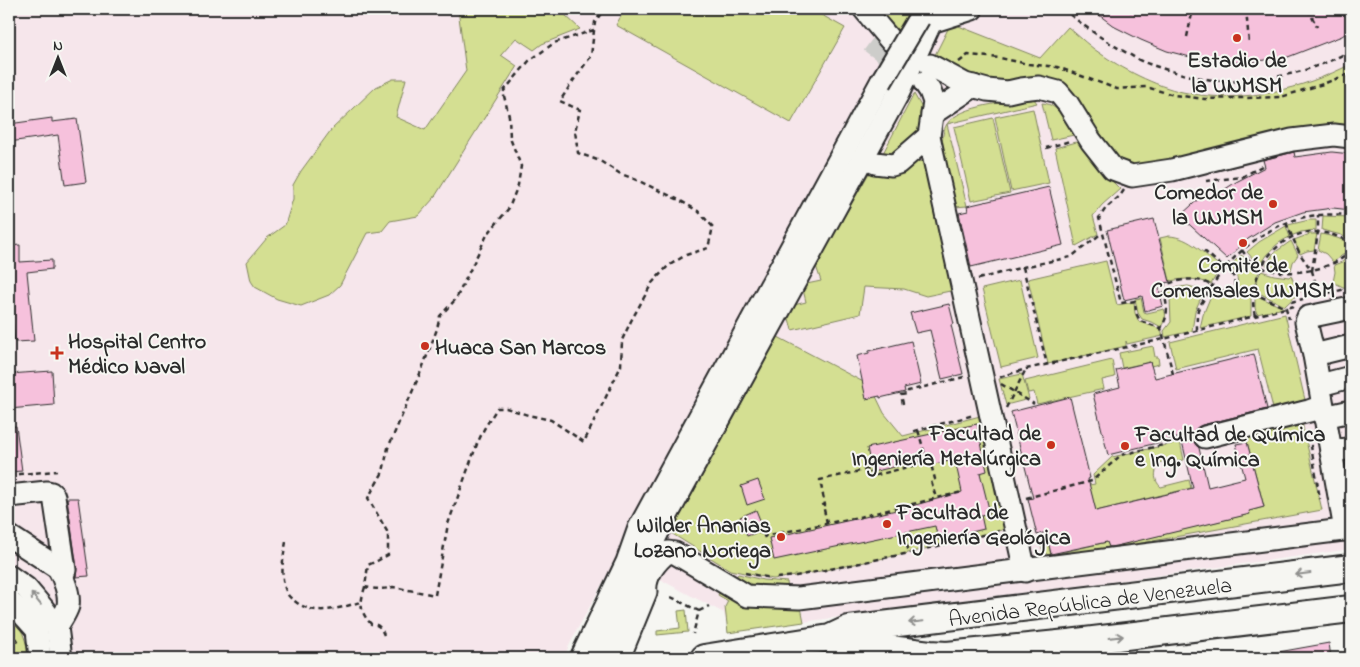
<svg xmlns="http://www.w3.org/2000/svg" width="1360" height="667" viewBox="0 0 1360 667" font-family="'Indie Flower',sans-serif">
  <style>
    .built { fill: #f6e6eb }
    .green { fill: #d4df92; stroke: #80855e }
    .building { fill: #f6c1dc; stroke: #2b2b2b }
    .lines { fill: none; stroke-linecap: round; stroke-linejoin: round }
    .minor-tunnel { stroke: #cdcdca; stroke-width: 21; stroke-dasharray: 21 11; stroke-linecap: butt }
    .minor-casing { stroke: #2b2b2b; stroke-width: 25 }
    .major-casing { stroke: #2b2b2b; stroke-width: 30 }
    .path { stroke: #2b2b2b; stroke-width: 2.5; stroke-dasharray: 5 4; stroke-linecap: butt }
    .minor { stroke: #f6f6f2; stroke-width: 21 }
    .major { stroke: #f6f6f2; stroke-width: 26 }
    .minor-bridge-casing { stroke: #2b2b2b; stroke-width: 25; stroke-linecap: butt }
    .minor-bridge { stroke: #f6f6f2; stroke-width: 21 }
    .oneway { stroke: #90908e }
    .poi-dot { fill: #c8321e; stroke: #f6f6f2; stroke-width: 2 }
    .labels { text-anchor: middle; stroke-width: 4; stroke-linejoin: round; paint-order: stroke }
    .poi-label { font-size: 22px; font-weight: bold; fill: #2b2b2b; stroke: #f6f6f2; text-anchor: start }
    .street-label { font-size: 22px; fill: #2b2b2b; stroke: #f6f6f2 }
  </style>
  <rect width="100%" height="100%" fill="#f6f6f2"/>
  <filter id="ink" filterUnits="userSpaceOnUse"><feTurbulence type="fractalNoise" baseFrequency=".02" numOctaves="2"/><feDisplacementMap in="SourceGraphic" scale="10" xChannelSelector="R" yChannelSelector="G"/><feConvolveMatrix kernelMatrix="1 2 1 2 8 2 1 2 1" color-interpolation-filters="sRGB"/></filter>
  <g filter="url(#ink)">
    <polygon class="built" points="9,9 1351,9 1351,549 1118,581 921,605 728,633 724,613 617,557 578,628 563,658 9,658"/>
    <g class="green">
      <polygon points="458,9 541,9 564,14 580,29 542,44 534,50 516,38 501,55 517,66 434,198 418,216 390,221 382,231 367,233 340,285 329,295 301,306 277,299 255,287 251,281 247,262 267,238 285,225 293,199 293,185 301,171 331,130 376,87 393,79 406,79 396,117 425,130 466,71"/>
      <polygon points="625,9 811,9 845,28 791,123 616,25"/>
      <polygon points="878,9 912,9 912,15 902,34"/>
      <path d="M951,23l89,35 28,-31c12,10 23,21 36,29 22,15 58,33 84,37 54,11 115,-4 163,-29v64l-211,41 -20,-8 -44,-62 -65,-16 -25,-1 -28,-13 -23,-14z"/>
      <polygon points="914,94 922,108 923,123 919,135 900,154 881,157"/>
      <path d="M1034,99l3,4 -90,21 20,82 -12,1 -13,-64c1,-7 1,-13 5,-19 12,-19 66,-23 87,-25z"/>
      <path d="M1042,103c18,1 23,20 32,32l-23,5z"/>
      <polygon points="1033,109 1049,183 1011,191 995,117"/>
      <polygon points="993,118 1010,193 971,201 954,127"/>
      <polygon points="1080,141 1101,170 1120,189 1102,205 1093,216 1098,234 1076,246 1055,148"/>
      <polygon points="906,160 926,162 955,290 926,296 904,289 864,287 860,314 792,330 786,307 806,302 802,285 821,281 816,266 873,166 890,176"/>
      <polygon points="1323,216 1351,217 1351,240 1341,235 1322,230"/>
      <polygon points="1309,220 1316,220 1316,230 1301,232 1291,236 1288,225"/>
      <path d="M1286,226l4,11c-13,5 -21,14 -28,26l-8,-3 -7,-8 12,-10z"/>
      <polygon points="1310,234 1317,234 1314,250 1307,251 1300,254 1294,240"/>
      <path d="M1321,234c11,2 21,5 30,10v5l-18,13 -7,-8 -8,-4z"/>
      <path d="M1169,236c21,1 36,19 52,31l-10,17c-16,-6 -25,-6 -41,-3l-10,-43z"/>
      <polygon points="1291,241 1298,255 1293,262 1291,270 1277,268 1266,265 1274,253"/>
      <path d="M1241,255l19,14 -8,22 -15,-4c2,-8 -1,-15 -7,-21z"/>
      <polygon points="1351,255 1351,288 1343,287 1333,282 1335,272 1334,265 1342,262"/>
      <polygon points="1106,261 1117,305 1134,302 1135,313 1139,322 1161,329 1163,336 1127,344 1126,341 1126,346 1048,364 1028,279"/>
      <polygon points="1261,271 1274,275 1289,277 1291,275 1294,283 1302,290 1285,306 1255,291 1257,280"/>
      <polygon points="1020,280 1038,358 1001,367 982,289"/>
      <polygon points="1188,286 1200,289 1203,293 1195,311 1192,331 1165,337 1164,331 1171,322 1170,299 1167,291 1172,288"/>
      <polygon points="1233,290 1238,294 1251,295 1251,316 1200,328 1203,315 1212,293 1224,295"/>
      <polygon points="1255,295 1284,308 1257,314 1255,308"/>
      <path d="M1141,298l3,14 3,1 17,-4c3,7 1,11 -3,18l-7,-4 -12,-4 -4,-6 -3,-14z"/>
      <polygon points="1285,314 1305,400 1273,408 1258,349 1176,369 1170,342"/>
      <polygon points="778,337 871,386 884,413 903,436 984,415 1007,524 1002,530 904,554 796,576 773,579 730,570 671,533"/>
      <polygon points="1153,346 1155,357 1158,357 1159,364 1151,366 1150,362 1122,368 1119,353"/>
      <polygon points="1112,360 1115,377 1102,380 1104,389 1037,404 1034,392 1028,393 1025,381"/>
      <polygon points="1022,374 1029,399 1006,405 999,379"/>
      <path d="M1302,423l20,87 -213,39 -57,8c-9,-4 -11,-9 -14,-18l9,-2 4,18 56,-13 2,5 140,-33v-3l15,-4 -18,-69z"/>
      <path d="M1180,442l4,18 -23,2c-7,8 -8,18 0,25l28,-7 2,8 -95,23 -7,-26 6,-1 -2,-9 19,-18z"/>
      <polygon points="738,574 763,580 787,582 788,591 759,589 735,578"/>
      <polygon points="721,589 801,607 804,622 728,633 725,607 728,601 718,595"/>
      <polygon points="686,610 688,632 657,635 657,631 680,628 678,611"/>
      <path d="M9,613c11,8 19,32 20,45h-20z"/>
    </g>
    <g class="building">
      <polygon points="1091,9 1351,9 1351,30 1342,36 1288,57 1258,61 1229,63 1202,60 1167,51 1141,40 1115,27"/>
      <polygon points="52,118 52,122 77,119 86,182 65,185 58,135 9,142 9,124"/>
      <polygon points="1294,152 1295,157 1332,152 1351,154 1351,210 1333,208 1303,212 1275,222 1248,239 1227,259 1180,216 1205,193 1210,199 1236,182 1265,167 1263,160"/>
      <polygon points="1049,187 1063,245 971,267 959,213 968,211 967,206"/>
      <polygon points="1154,219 1170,282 1158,284 1163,306 1145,311 1142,296 1124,300 1107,230"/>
      <polygon points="20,245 20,262 52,260 52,269 27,272 34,341 15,342 13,324 9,324 9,246"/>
      <polygon points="949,304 954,324 951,325 963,374 942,379 930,330 916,333 910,313"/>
      <polygon points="911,341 921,384 904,388 905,392 880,398 880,396 866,399 857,356 869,353 869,351"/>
      <polygon points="1254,354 1267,409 1202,425 1197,428 1193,433 1193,440 1196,445 1199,448 1208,487 1245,478 1236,444 1247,442 1264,507 1249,511 1250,514 1116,546 1109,547 1107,542 1051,554 1046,532 1037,535 1028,499 1033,498 1011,412 1070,397 1090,478 1088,479 1096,511 1193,488 1181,437 1108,455 1093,394 1120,387 1116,370 1150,362 1155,378"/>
      <polygon points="52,371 54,405 9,409 9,374"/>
      <polygon points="977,424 987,471 980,473 990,513 981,515 984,529 938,540 935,526 774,560 769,538 901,509 962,492 955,460 934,464 933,458 872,472 867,448"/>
      <polygon points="16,426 22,471 9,472 9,427"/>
      <polygon points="758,480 765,499 747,505 741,486"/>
      <polygon points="67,498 78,498 89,576 76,577 77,568"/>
      <polygon points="756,510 764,530 747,536 740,517"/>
      <polygon points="1329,643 1331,658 1274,658 1273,653"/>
    </g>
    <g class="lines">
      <polyline class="minor-tunnel" points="870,42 908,70"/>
      <g class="minor-casing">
        <g id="minor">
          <polyline points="864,9 890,40"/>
          <polyline points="930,65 965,84 987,90 1008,92 1021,89 1039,87 1058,92 1068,104 1091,141 1113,169 1132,176 1172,170 1292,140 1334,135 1351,137"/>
          <polyline points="924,82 930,91 934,102 929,136 1025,571"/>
          <polyline points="932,114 974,86"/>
          <polyline points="875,163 892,165 898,163 929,136"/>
          <polyline points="1314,355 1351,346"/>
          <polyline points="1320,385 1351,377"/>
          <polyline points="1324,417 1351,411"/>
          <polyline points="1205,437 1309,411 1323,406"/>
          <polyline points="1331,452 1351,448"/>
          <polyline points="9,496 47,492 51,493 54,496 64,563 65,570 63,575"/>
          <polyline points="1345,530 1314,355 1306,322 1308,317 1351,308"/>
          <path d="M9,536l49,32c6,10 12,27 10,38 -2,7 -8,15 -11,21"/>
          <polyline points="9,576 26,588 42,607 57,627 61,658"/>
          <polyline points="9,601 19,610 37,630 40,658"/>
          <polyline points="581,658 627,562 639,528 881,82"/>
          <polyline points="600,658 640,569 659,530 899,92 931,22 972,9"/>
          <path d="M619,658l27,-66c-2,-16 10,-31 22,-40l7,1 72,43 52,2 552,-69"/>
        </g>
      </g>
      <g class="major-casing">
        <g id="major">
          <polyline points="831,639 849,644 930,654 947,655 1068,643 1351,609"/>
          <polyline points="704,658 830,638 849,629 1351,568"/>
        </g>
      </g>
      <g class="path">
        <path d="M1063,9c21,17 41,32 66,45 6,4 13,8 20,10 23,8 50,15 74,17 40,2 94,-10 128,-31"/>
        <polyline points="1246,9 1249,43"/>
        <polyline points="1308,9 1317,27"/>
        <polyline points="1130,12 1132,9"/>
        <path d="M594,30l-40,13 -25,18 -26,31 6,24 1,22 11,28 -3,19 -9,23 -22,27 -31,64 -16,17 -3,13 -15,40 -34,79 -5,24 -15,26 20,35v22l-11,6 -9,4 -3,22c10,2 18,3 28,0l42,8 13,-71 29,-80 7,-15 13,-21h9l22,7 23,5 33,22 37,-76 1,-26 9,-19 21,-38 16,-17 18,-11 22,-7 5,-21 -15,-16 -19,-11 -40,-19 -20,-8 -19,-12 -22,-8 -3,-22 5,-21 -20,-9 13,-20 18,-25 4,-34 9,-13"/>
        <polyline points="1187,37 1193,9"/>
        <polyline points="959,62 968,55 1000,58 1028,64 1057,67 1117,89 1146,87 1174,95 1205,99 1281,97 1323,84 1351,73"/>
        <polyline points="1046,148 1070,141"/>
        <polyline points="1206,181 1242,177 1262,166"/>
        <polyline points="1124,190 1120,196 1106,208 1099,218 1121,303 1135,301 1136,313 1140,321 1161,328"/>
        <polyline points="1286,223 1300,254 1312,271 1319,295 1351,288"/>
        <path d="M1242,250c2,3 5,7 7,10 24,21 81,13 102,-9"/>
        <polyline points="1023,267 1047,365"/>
        <polyline points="1312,271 1318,232 1318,215"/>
        <polyline points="978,279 1023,267 1071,257 1102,233"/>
        <polyline points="1235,289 1253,293 1286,308 1289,319"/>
        <polyline points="1291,302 1303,299"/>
        <path d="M1255,316c-9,-37 16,-79 55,-84 15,-1 29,4 41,11"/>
        <path d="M1197,330c0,-7 -1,-16 2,-23 3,-5 7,-11 10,-16 21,-36 55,-64 96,-74 15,-3 31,-3 46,-2"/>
        <path d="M1173,374l-12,-46c10,-16 5,-26 1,-42 21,-8 38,-11 57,5h7l9,-2 -1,-11 -3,-7 -7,-3 -22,-19"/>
        <polyline points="1000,377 1026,369 1164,339 1294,306"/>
        <polyline points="1001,384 1034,404"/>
        <polyline points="903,404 901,395 908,394 908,391 964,377"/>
        <polyline points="1006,408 1026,369"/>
        <polyline points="914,431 974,415"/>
        <polyline points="1312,446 1311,446 1320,499"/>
        <polyline points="927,462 930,461 935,479 931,481 936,498"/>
        <polyline points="9,475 57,471"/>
        <polyline points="1026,498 1092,481 1121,455 1179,441"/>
        <polyline points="827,523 823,505 825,505 820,480 869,469 870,472 872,472 873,476 927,462 918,430"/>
        <polyline points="758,532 766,535"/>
        <polyline points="905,536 909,553"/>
        <polyline points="765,538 764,536 859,517 962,492"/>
        <path d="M286,542c-3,16 -7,37 2,53 3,4 8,7 12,10 6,3 12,5 18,5 14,1 29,-4 42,-8"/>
        <polyline points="745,573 771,578"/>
        <polyline points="777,578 796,576 909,553 999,531"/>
        <path d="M365,587c-5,16 -6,24 6,37 8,0 10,4 13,11"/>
        <polyline points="671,597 699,611 693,634"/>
        <polyline points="699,611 709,606"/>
        <polyline points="12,630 20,645"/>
      </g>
      <use href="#minor" class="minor"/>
      <use href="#major" class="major"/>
      <g class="minor-bridge-casing">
        <polyline id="minor-bridge" points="881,82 919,18"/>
      </g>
      <use href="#minor-bridge" class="minor-bridge"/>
    </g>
    <defs><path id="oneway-shaft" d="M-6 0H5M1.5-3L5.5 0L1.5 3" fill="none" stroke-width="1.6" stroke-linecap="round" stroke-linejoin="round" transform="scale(1.25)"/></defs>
    <g class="oneway">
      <use href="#oneway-shaft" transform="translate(1303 574) rotate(173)"/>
      <use href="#oneway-shaft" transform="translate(36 599) rotate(-130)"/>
      <use href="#oneway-shaft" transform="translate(916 622) rotate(174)"/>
      <use href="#oneway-shaft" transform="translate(1116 637) rotate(-7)"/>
    </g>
  </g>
  <g class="poi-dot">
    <circle cx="1237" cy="38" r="5"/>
    <circle cx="1273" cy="204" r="5"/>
    <circle cx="1243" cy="243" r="5"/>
    <circle cx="425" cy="346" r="5"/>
    <path d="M54.5 345.5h5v5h5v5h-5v5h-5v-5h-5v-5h5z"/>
    <circle cx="1051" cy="445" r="5"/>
    <circle cx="1125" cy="446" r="5"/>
    <circle cx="887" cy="524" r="5"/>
    <circle cx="781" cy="537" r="5"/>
  </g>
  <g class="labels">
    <g class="poi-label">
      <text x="1237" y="67" text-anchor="middle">Estadio de<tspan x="1237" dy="25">la UNMSM</tspan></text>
      <text x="1263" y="199" text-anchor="end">Comedor de<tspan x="1263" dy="25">la UNMSM</tspan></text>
      <text x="1243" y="272" text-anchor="middle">Comité de<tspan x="1243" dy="25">Comensales UNMSM</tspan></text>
      <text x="68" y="348">Hospital Centro<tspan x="68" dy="25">Médico Naval</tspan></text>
      <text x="435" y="354">Huaca San Marcos</text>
      <text x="1041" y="440" text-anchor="end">Facultad de<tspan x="1041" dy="25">Ingeniería Metalúrgica</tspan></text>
      <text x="1135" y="441">Facultad de Química<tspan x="1135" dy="25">e Ing. Química</tspan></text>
      <text x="897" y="519">Facultad de<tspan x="897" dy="25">Ingeniería Geológica</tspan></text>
      <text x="771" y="532" text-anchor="end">Wilder Ananias<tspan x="771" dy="25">Lozano Noriega</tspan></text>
    </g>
    <g class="street-label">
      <text transform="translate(1090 601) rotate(-7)" y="8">Avenida República de Venezuela</text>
    </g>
  </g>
  <rect width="1360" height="667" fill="none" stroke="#f6f6f2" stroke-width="30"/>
  <rect x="15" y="15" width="1330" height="637" fill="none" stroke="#2b2b2b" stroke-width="2" filter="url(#ink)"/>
  <g transform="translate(58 58)" stroke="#f6f6f2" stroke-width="4" paint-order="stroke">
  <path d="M0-4L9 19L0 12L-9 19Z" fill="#2b2b2b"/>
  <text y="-8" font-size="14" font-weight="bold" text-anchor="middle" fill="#2b2b2b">N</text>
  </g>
</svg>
